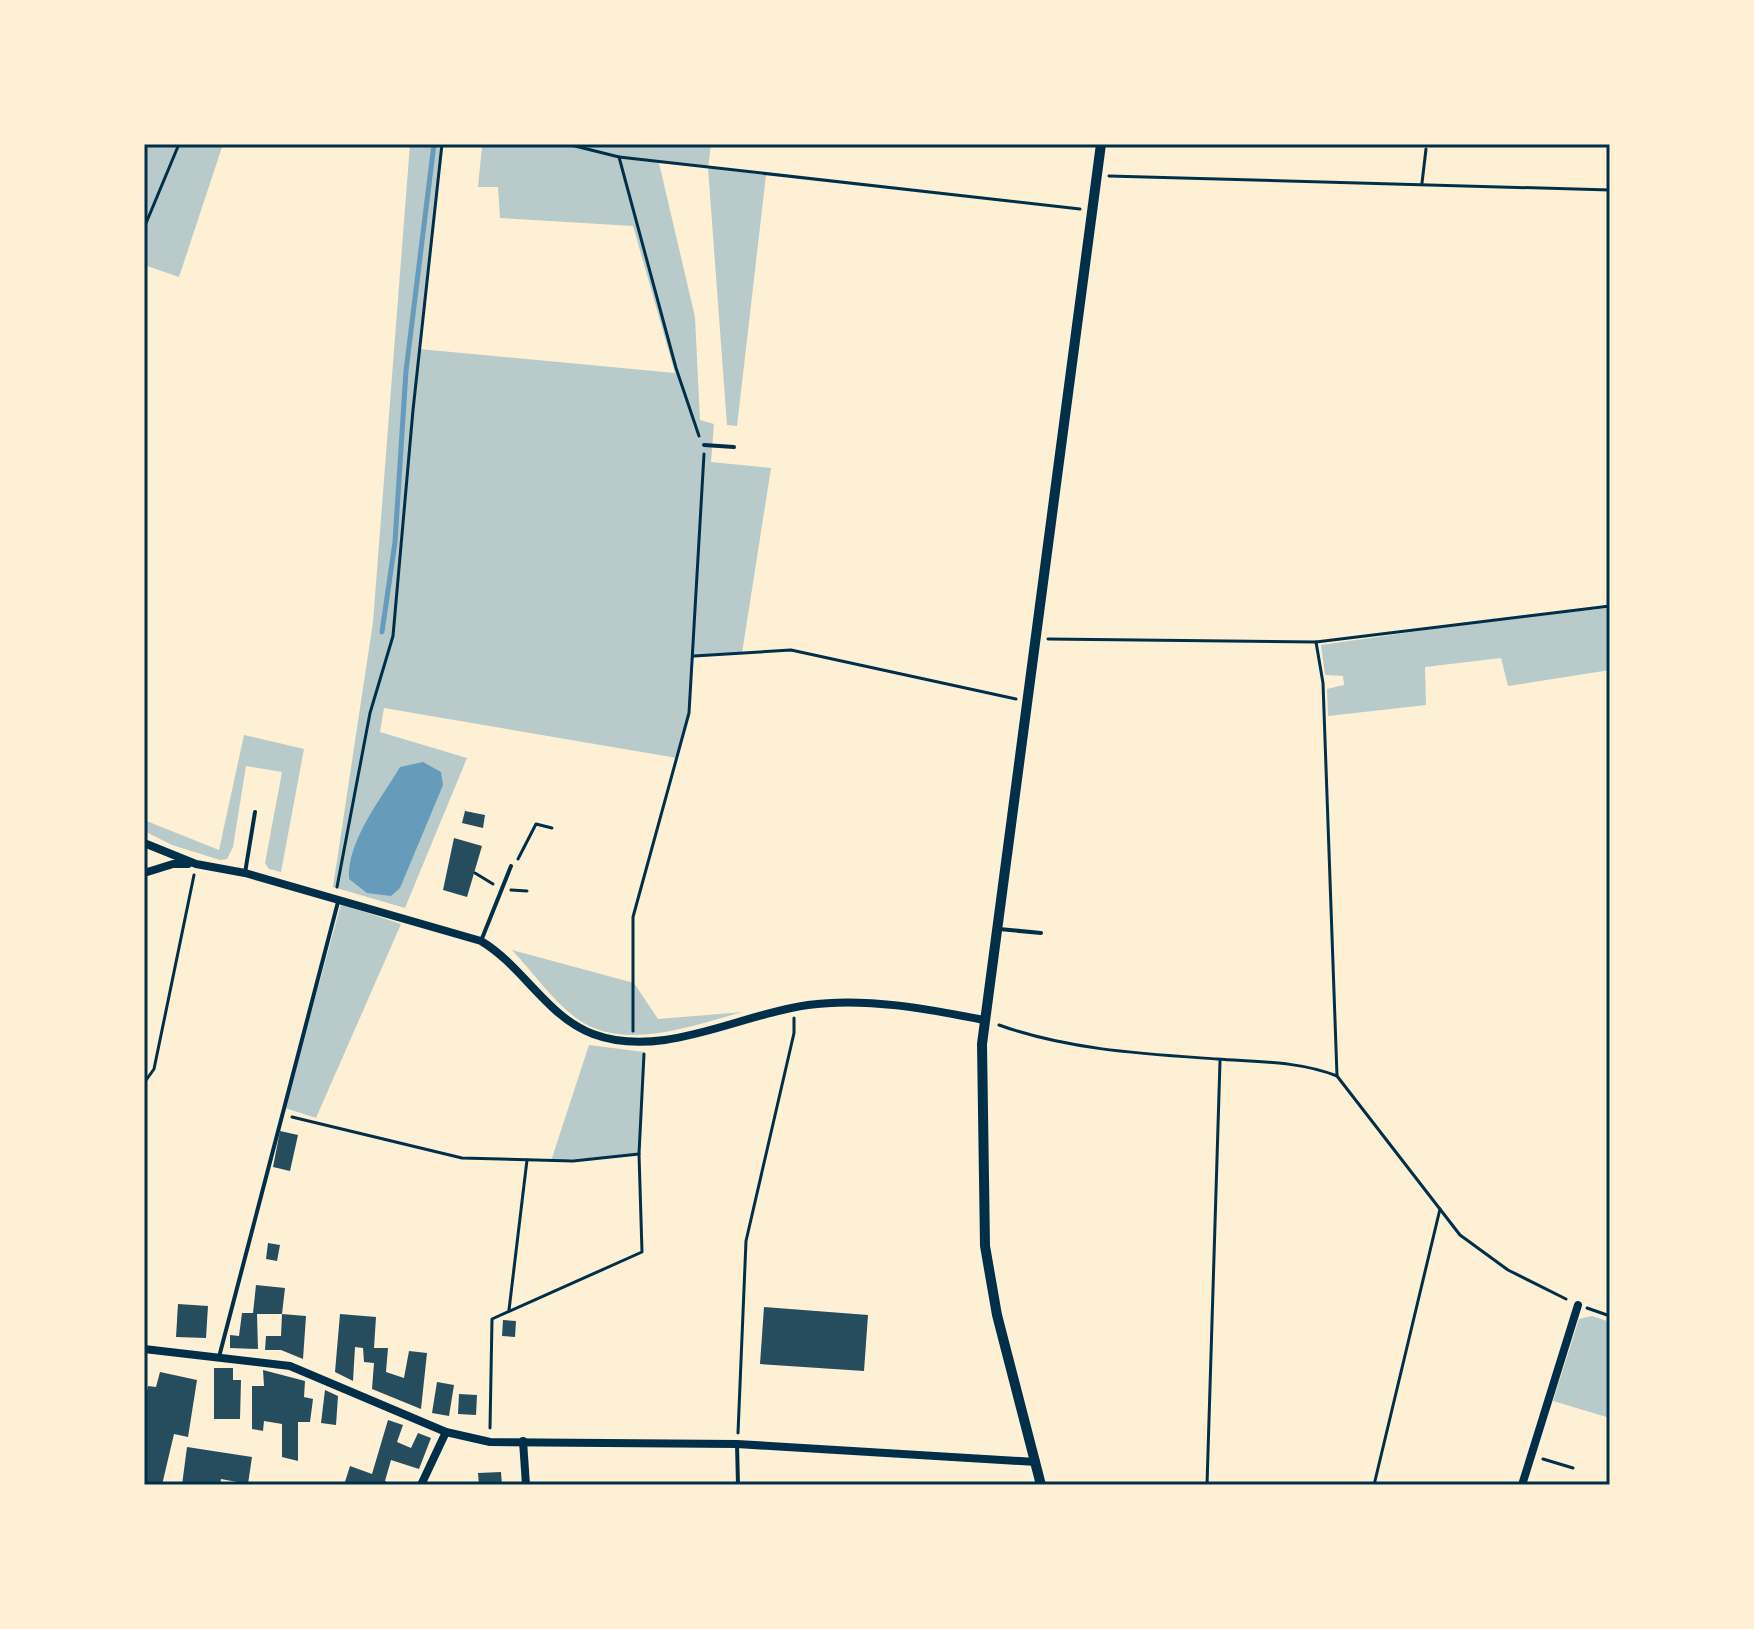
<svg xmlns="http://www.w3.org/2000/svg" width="1754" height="1629" viewBox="0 0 1754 1629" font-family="Lato,sans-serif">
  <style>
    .green { fill: #b9caca; fill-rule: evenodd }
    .water { fill: #669bbc }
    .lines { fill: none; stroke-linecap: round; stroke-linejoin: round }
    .stream { stroke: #669bbc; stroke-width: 5 }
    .building { fill: #264d5e }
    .path { stroke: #003049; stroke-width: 3 }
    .service { stroke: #003049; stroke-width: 4 }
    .minor { stroke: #003049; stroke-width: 8 }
    .tertiary { stroke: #003049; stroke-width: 10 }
    .neatline { fill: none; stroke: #003049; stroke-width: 3 }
  </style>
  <rect width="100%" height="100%" fill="#fdf0d5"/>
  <g class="green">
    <polygon points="144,144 223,144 179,277 144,265"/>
    <path d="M410,144h301l-3,24 58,7 -29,251 -10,-1 -19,-257 -49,-5 36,154 5,103 14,4 -3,38 60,6 -29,185 -48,3 -5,57 -12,45 -293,-50 -4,24 87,26 -62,150 -72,-21 40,-265zM443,144l39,3 -4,40h20l2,31 133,8 42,147 -256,-24z"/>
    <polygon points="1610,608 1610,670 1508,686 1501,658 1425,667 1426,705 1328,716 1327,689 1344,685 1343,676 1325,675 1321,645 1517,617"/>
    <polygon points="244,735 304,749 281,872 269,869 265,863 282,772 246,766 233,847 227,859 220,860 172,845 144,831 144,820 219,850"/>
    <polygon points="341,904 401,924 316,1118 285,1108"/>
    <path d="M512,950l122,33 24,36 85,-7c-50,13 -120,41 -167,6 -24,-18 -44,-47 -64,-68z"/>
    <polygon points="589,1045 644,1052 639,1154 551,1161"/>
    <polygon points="1592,1316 1610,1322 1610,1418 1553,1401 1579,1319"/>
  </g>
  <path class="water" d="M423,762l18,10 2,13 -43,103 -9,8 -24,-3 -18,-14c-2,-38 32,-80 51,-112z"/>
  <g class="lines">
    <polyline class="stream" points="382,632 395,542 406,371 434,144"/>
  </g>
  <g class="building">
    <polygon points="465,811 485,815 483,828 462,823"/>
    <polygon points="454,838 482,846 467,897 443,890"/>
    <polygon points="280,1131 298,1135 290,1171 273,1167"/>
    <polygon points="268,1243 280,1245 277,1261 266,1259"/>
    <polygon points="256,1285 285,1288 282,1314 257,1314 258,1349 230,1348 230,1335 239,1336 242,1313 253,1313"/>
    <polygon points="178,1304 208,1306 206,1338 176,1337"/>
    <polygon points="764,1307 868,1315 864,1371 760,1364"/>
    <polygon points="282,1314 306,1316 303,1359 281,1350 265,1350 266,1336 281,1336"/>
    <polygon points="340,1314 376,1317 374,1348 388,1348 386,1372 404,1378 409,1351 427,1353 421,1409 372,1389 374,1363 364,1362 363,1348 355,1347 353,1381 335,1372"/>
    <polygon points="503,1320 516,1321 515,1337 502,1336"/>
    <polygon points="214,1368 233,1368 233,1380 241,1380 240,1419 214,1419"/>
    <polygon points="263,1370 305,1381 304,1397 313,1399 310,1422 298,1422 298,1461 282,1457 282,1424 264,1421 263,1431 252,1429 252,1386 264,1386"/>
    <polygon points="160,1372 197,1380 188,1437 174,1434 162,1485 154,1485 144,1481 144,1407 148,1386 156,1387"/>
    <polygon points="437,1382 454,1385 449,1416 432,1413"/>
    <polygon points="325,1390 338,1396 336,1425 321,1423"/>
    <polygon points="459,1394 477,1395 476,1415 458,1414"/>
    <polygon points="388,1420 403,1425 397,1442 411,1448 418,1433 431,1438 419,1469 391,1460 385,1481 393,1485 344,1485 350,1466 372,1474"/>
    <polygon points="187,1447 252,1457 248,1484 221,1479 220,1485 182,1485"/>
    <polygon points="501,1472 502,1485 479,1485 478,1473"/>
  </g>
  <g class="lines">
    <g class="path">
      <polyline points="567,144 619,157 676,368 699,436"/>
      <polyline points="619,157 1080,209"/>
      <polyline points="1109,176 1610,190"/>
      <polyline points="1422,183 1426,149"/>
      <polyline points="144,228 179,144"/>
      <polyline points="1048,639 1316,642 1610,606"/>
      <polyline points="1316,642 1323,683 1337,1076"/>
      <polyline points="694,656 791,650 1016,699"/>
      <polyline points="518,859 536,824 552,828"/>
      <polyline points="475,873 493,884"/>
      <polyline points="337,887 370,713 393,636 413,410 442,144"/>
      <polyline points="511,890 527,891"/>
      <path d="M999,1025c69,25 146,29 218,34 41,3 82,2 120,17l123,159 48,35 58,29"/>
      <polyline points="633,1031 633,917 689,713 704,454"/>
      <polyline points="144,1083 154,1069 194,875"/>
      <polyline points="292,1117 462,1158 573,1161 639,1154"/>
      <polyline points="1587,1308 1610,1316"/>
      <polyline points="509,1310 527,1160"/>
      <polyline points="490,1428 492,1319 642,1252 639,1154 644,1054"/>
      <polyline points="738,1433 746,1241 794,1033 794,1018"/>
      <polyline points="1543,1459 1573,1468"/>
      <polyline points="1207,1485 1220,1061"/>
      <polyline points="1374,1485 1440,1209"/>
    </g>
    <g class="service">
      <polyline points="704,445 734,447"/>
      <polyline points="245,873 255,812"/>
      <polyline points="999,929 1041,933"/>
      <polyline points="481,941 511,866"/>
      <polyline points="219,1357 338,902"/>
      <polyline points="737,1444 738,1485"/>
    </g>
    <g class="minor">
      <path d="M144,843l52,21 49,9 236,68c42,25 66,76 112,93 69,26 147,-20 215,-29 57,-8 121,4 176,15"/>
      <polyline points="144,873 173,864 188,864"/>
      <polyline points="144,1349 290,1366 446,1432 490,1442 737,1444 1036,1462"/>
      <polyline points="523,1441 526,1485"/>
      <polyline points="421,1485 446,1432"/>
      <polyline points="1522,1485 1578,1305"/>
    </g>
    <polyline class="tertiary" points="1041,1485 997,1315 985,1246 982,1044 1101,144"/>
  </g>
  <rect width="1754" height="1629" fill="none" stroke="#fdf0d5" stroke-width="292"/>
  <rect x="146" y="146" width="1462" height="1337" class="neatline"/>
</svg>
